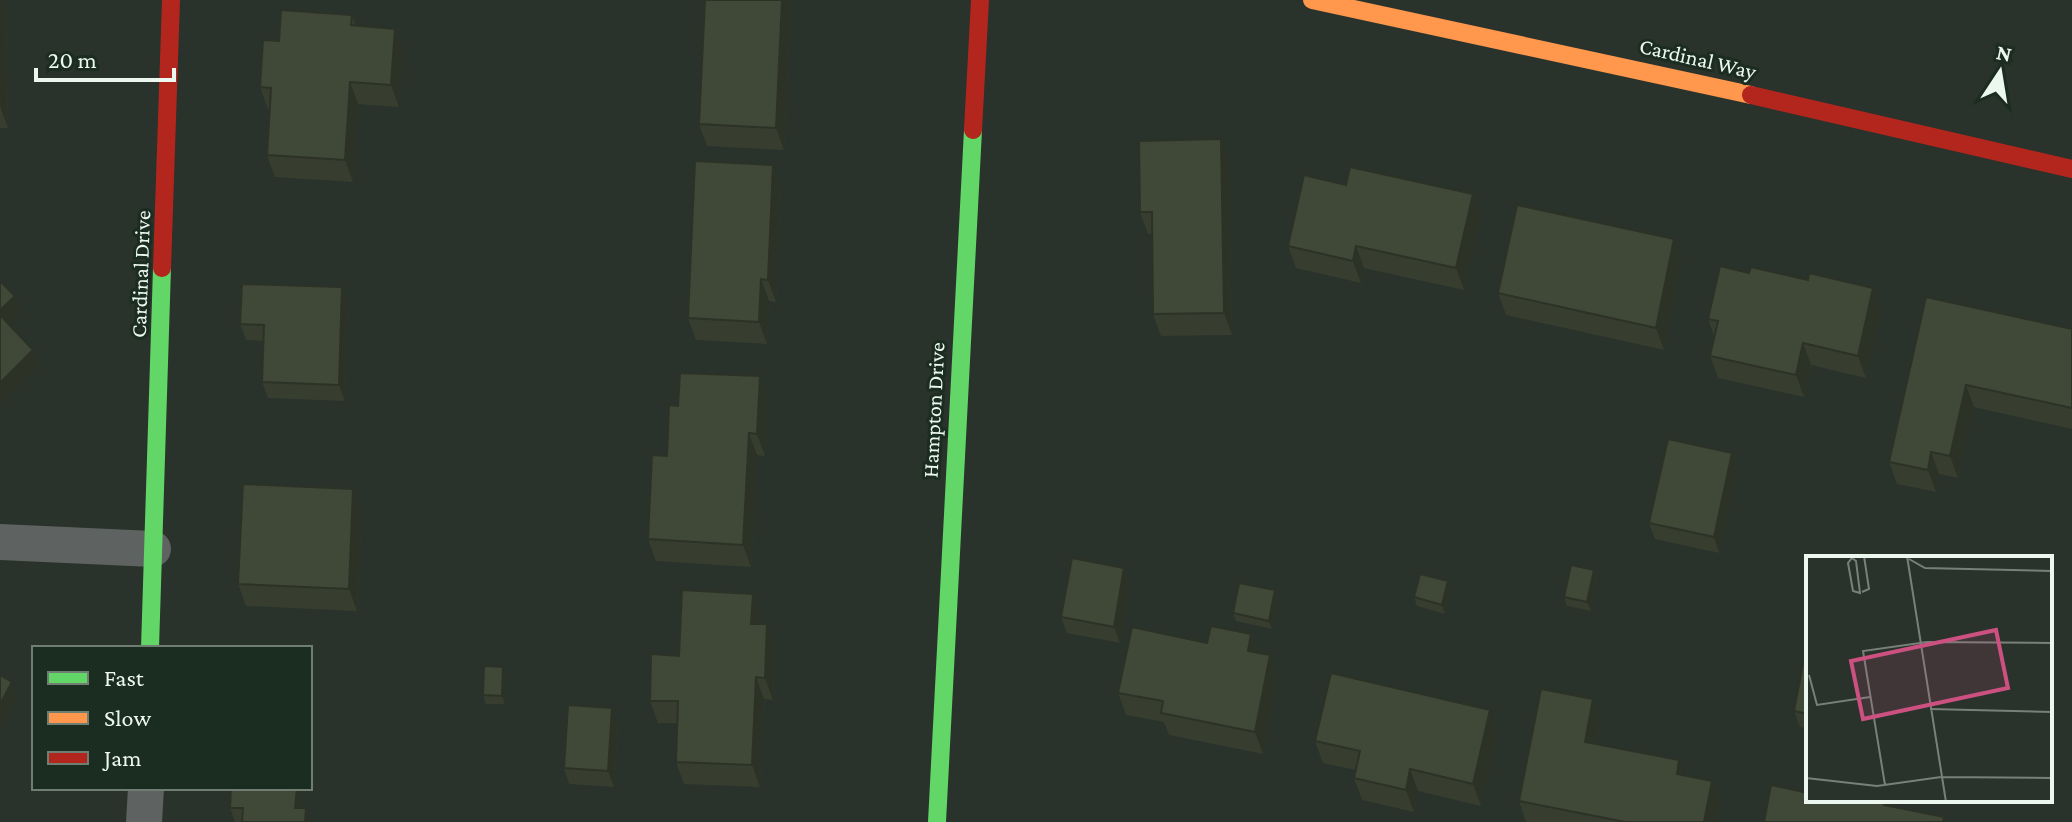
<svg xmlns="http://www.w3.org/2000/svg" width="2072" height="822" viewBox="0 0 2072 822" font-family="'Crimson Pro',serif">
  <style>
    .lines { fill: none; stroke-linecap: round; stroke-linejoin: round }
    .street { stroke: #5e6361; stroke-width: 36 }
    .fast { stroke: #63d668; stroke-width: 18 }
    .slow { stroke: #ff974d; stroke-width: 18 }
    .jam { stroke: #b3261e; stroke-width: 18 }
    .wall { fill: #373e30 }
    .shaded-wall { fill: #2d3227 }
    .building { fill: #404838; stroke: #2d3227; stroke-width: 2 }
    .labels { text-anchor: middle; stroke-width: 6; stroke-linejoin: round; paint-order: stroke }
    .street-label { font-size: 22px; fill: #ecf7ef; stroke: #1b2c20 }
    .inset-road { fill: none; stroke: #778179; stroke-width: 2 }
    .view { fill: #cc5080; fill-opacity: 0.15; stroke: #cc5080; stroke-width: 4 }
    .inset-edge { fill: none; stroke: #ecf7ef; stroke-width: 4 }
  </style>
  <rect width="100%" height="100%" fill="#29322b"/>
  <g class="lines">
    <g class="street">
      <polyline points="0,542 153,549"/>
      <polyline points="144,822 146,788"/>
    </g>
    <g class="fast">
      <polyline points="150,648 162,268"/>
      <polyline points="937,822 973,130"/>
    </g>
    <polyline class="slow" points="1312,0 1751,95"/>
    <g class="jam">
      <polyline points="1751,95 2072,169"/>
      <polyline points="973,130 980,0"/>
      <polyline points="162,268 171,0"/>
    </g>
  </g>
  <g class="wall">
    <polygon points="0,0 2,0 6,9 8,128 0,128"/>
    <polygon points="791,0 784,150 707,146 699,124"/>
    <polygon points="352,15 356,26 395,29 403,51 399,107 358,104 353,182 275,177 267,155 270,110 268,109 260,87 279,41"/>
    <polygon points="1221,139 1229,161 1232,335 1161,336 1153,314 1152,234 1148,234 1140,212"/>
    <polygon points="1346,185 1473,194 1481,216 1464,290 1364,268 1361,283 1296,268 1288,246"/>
    <polygon points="781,187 776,302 769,301 767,344 696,340 688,318"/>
    <polygon points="1682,261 1664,350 1506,315 1498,293"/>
    <polygon points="1926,297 2072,329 2072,429 1974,407 1958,478 1939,474 1936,492 1897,484 1889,462"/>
    <polygon points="348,303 345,401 268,398 262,382 263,341 246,340 240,324"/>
    <polygon points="1881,310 1866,378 1811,365 1804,397 1718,378 1710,356 1714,336 1708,319"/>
    <polygon points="768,398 765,456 757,455 751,567 656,561 648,539 678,406"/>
    <polygon points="1738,469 1719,553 1655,539 1649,523"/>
    <polygon points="362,511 357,611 246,606 238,584"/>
    <polygon points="1124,568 1130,584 1120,643 1067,633 1061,617"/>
    <polygon points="1594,570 1597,579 1591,611 1567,606 1564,597"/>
    <polygon points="1448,581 1451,590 1445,614 1417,606 1414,597"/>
    <polygon points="1275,590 1278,598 1272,629 1236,621 1233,613"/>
    <polygon points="761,616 760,624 767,624 775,646 773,700 764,699 760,787 684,784 676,762 678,723 658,723 650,701 679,656"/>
    <polygon points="1251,634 1258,653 1278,677 1263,754 1169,735 1164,722 1126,715 1118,693 1207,643"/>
    <polygon points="1808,643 1808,729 1800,727 1794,711"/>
    <polygon points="506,676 505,704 486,704 483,695"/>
    <polygon points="1593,699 1601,721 1597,744 1684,775 1712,781 1720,803 1717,822 1526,822 1519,801"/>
    <polygon points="618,725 614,787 569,784 564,768"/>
    <polygon points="1498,732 1481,806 1418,791 1414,812 1362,800 1354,778 1356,770 1323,763 1315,741"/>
    <polygon points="230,808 306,808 311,822 235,822"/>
  </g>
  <g class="shaded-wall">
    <polygon points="0,0 2,0 6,9 8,128 0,106"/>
    <polygon points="782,0 791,0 784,150 776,128"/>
    <polygon points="395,29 403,51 399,107 391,85"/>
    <polygon points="350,82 358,104 353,182 345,160"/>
    <polygon points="1221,139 1229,161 1232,335 1224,313"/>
    <polygon points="773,165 781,187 776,302 768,280"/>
    <polygon points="1473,194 1481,216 1464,290 1456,268"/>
    <polygon points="1674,239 1682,261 1664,350 1656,328"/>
    <polygon points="1356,246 1364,268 1361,283 1353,261"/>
    <polygon points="761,279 769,301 767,344 759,322"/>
    <polygon points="342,287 348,303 345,401 339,385"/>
    <polygon points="1873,288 1881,310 1866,378 1858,356"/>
    <polygon points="15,296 21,312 3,329 0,320 0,310"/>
    <polygon points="1803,343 1811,365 1804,397 1796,375"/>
    <polygon points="33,350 39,366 0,405 0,383"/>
    <polygon points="760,376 768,398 765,456 757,434"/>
    <polygon points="1966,385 1974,407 1958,478 1950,456"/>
    <polygon points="749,433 757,455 751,567 743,545"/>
    <polygon points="1931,452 1939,474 1936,492 1928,470"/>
    <polygon points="1732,453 1738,469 1719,553 1714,537"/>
    <polygon points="353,489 362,511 357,611 349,589"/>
    <polygon points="1124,568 1130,584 1120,643 1114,627"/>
    <polygon points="1594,570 1597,579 1591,611 1587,602"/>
    <polygon points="1448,581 1451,590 1445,614 1442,605"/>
    <polygon points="1275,590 1278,598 1272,629 1269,621"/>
    <polygon points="753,594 761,616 759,646 751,624"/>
    <polygon points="767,624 775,646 773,700 765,678"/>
    <polygon points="1251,634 1259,656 1248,651"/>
    <polygon points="1270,655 1278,677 1263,754 1255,732"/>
    <polygon points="503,667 506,676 505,704 502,696"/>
    <polygon points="756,677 764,699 760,787 752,765"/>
    <polygon points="12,682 18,698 0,732 0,704"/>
    <polygon points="1593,699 1601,721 1593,764 1585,742"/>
    <polygon points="612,708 618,725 614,787 608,771"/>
    <polygon points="1490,710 1498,732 1481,806 1473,784"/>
    <polygon points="1679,760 1687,782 1677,774"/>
    <polygon points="1410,769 1418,791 1414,812 1406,790"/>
    <polygon points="1712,781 1720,803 1717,822 1704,822"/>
    <polygon points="297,788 303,788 301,822 295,808"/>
    <polygon points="1885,800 1897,800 1893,822 1884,805"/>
    <polygon points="306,808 311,822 305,822"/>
  </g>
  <g class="building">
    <polygon points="705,0 782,0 776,128 699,124"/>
    <polygon points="281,10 352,15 351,25 395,29 391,85 350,82 345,160 267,155 271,88 260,87 263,40 279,41"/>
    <polygon points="1221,139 1224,313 1153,314 1152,212 1140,212 1139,141"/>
    <polygon points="695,161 773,165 768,280 761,279 759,322 688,318"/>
    <polygon points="1350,167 1473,194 1456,268 1356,246 1353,261 1288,246 1304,175 1346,185"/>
    <polygon points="1517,205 1674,239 1656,328 1498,293"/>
    <polygon points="1720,266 1749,273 1751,267 1808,280 1809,273 1873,288 1858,356 1803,343 1796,375 1710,356 1718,321 1708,319"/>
    <polygon points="0,281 15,296 0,310"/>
    <polygon points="242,284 342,287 339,385 262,382 264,325 240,324"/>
    <polygon points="1926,297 2072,329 2072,408 1966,385 1950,456 1931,452 1928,470 1889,462"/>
    <polygon points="0,315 33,350 0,383"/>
    <polygon points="680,373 760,376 757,434 749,433 743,545 648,539 652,455 667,456 669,405 678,406"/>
    <polygon points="1668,439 1732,453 1714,537 1649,523"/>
    <polygon points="243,484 353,489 349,589 238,584"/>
    <polygon points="1860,552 1882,558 1859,558"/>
    <polygon points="1072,558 1124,568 1114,627 1061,617"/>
    <polygon points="1571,565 1594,570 1587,602 1564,597"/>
    <polygon points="1420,574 1448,581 1442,605 1414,597"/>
    <polygon points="1239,583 1275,590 1269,621 1233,613"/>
    <polygon points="682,590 753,594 751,624 767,624 765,678 756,677 752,765 676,762 678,701 650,701 651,654 679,656"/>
    <polygon points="1211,626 1251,634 1248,651 1270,655 1255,732 1161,713 1163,701 1118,693 1132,627 1207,643"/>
    <polygon points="1807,643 1808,643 1808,714 1794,711"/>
    <polygon points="484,666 503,667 502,696 483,695"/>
    <polygon points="1331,673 1490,710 1473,784 1410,769 1406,790 1354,778 1360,751 1315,741"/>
    <polygon points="0,675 12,682 0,704"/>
    <polygon points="1541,689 1593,699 1585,742 1679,760 1677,774 1712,781 1704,822 1625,822 1519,801"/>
    <polygon points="568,705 612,708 608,771 564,768"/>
    <polygon points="1771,785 1808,793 1808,800 1885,800 1884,805 1944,817 1943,822 1764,822"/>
    <polygon points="231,788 297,788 295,808 306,808 305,822 242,822 243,808 230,808"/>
  </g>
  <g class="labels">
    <g class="street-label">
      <text transform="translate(1698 58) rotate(13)" y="8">Cardinal Way</text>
      <text transform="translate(140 274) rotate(-88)" y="8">Cardinal Drive</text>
      <text transform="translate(933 410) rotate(-87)" y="8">Hampton Drive</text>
    </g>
  </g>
  <g transform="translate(1806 556)">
    <rect width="246" height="246" fill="#29322b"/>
    <path class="inset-road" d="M101,0l39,246M46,2l4,3 4,32 -7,-2 -5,-28zM103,3l16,9 127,3M56,36l7,-3 -5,-33M3,119l8,30 53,-8M124,153l122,3M0,222l71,8 64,-9 111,1M79,229l-22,-134 64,-9 125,1"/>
    <path class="view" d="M190,74l12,58 -145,31 -12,-58z"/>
    <rect width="246" height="246" class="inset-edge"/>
  </g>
  <rect x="32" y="646" width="280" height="144" fill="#1b2c20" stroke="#6f7d73" stroke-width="2"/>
  <rect x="48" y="672" width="40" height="12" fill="#63d668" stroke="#6f7d73" stroke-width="2"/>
  <text x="104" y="686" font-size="24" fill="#ecf7ef">Fast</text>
  <rect x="48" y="712" width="40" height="12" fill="#ff974d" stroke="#6f7d73" stroke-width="2"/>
  <text x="104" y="726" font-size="24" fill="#ecf7ef">Slow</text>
  <rect x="48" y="752" width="40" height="12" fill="#b3261e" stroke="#6f7d73" stroke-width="2"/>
  <text x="104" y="766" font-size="24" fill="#ecf7ef">Jam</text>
  <g transform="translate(2000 72) rotate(12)" stroke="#1b2c20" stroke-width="6" paint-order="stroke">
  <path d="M0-6L14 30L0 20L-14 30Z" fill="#ecf7ef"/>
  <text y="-12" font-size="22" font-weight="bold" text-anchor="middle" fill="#ecf7ef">N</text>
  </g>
  <path d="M36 68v12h138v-12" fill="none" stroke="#ecf7ef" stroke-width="4"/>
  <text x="48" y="68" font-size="24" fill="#ecf7ef" stroke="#1b2c20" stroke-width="6" paint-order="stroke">20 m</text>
</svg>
